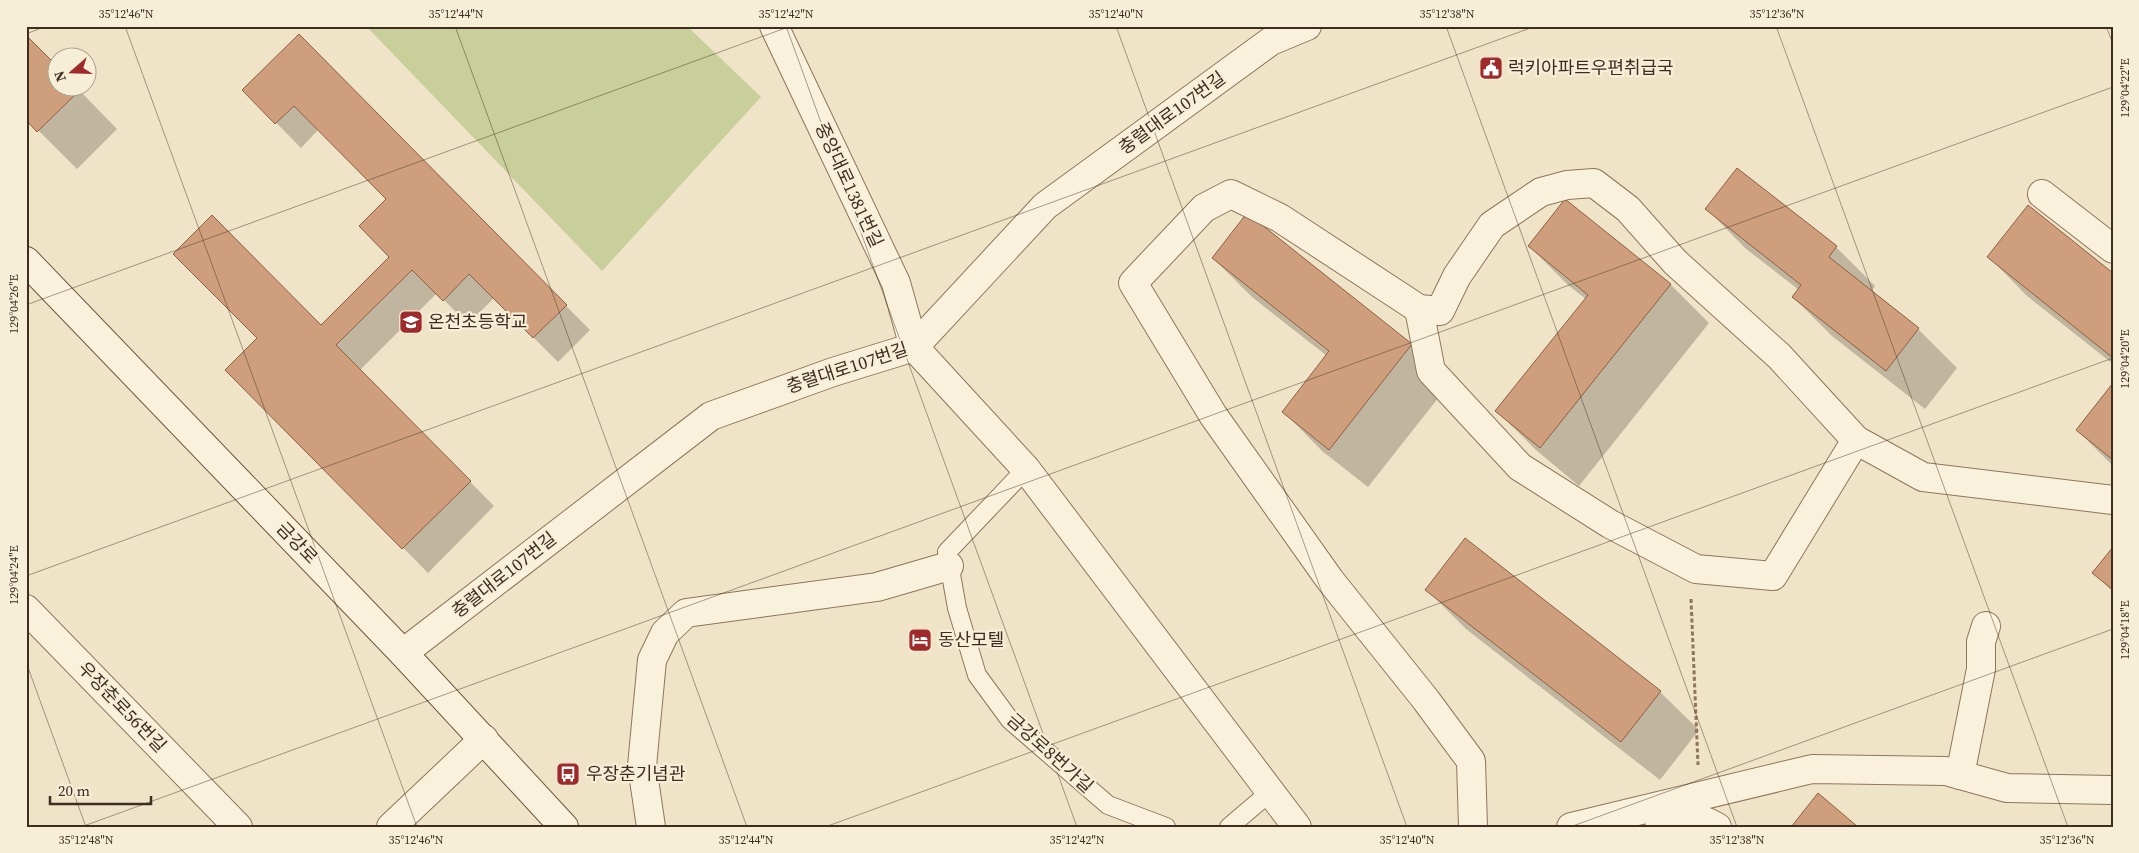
<svg xmlns="http://www.w3.org/2000/svg" width="2139" height="853" viewBox="0 0 2139 853" font-family="'Source Serif 4','Noto Sans KR',serif">
  <style>
    .green { fill: #c9cf9b }
    .shadow { fill: #0003 }
    .building { fill: #cf9f7d; stroke: #8d5f41 }
    .lines { fill: none; stroke-linecap: round; stroke-linejoin: round }
    .service-casing { stroke: #8d765c; stroke-width: 20 }
    .minor-casing { stroke: #8d765c; stroke-width: 30 }
    .tertiary-casing { stroke: #8d765c; stroke-width: 30 }
    .secondary-casing { stroke: #6f573f; stroke-width: 30 }
    .path { stroke: #8d765c; stroke-width: 3; stroke-dasharray: 4 2.5; stroke-linecap: butt }
    .service { stroke: #faf1dc; stroke-width: 18 }
    .minor { stroke: #faf1dc; stroke-width: 28 }
    .tertiary { stroke: #faf1dc; stroke-width: 28 }
    .secondary { stroke: #faf1dc; stroke-width: 28 }
    .ticks { fill: none; stroke: #3d2e20; stroke-width: 1; stroke-opacity: 0.45 }
    .labels { text-anchor: middle; stroke-width: 4.5; stroke-linejoin: round; paint-order: stroke }
    .poi-label { font-size: 18px; fill: #3d2e20; stroke: #f7eed8; text-anchor: start }
    .street-label { font-size: 18px; fill: #3d2e20; stroke: #f7eed8 }
    .neatline { fill: none; stroke: #3d2e20; stroke-width: 2 }
    .ticks-label { font-size: 12px; text-anchor: middle; fill: #3d2e20 }
  </style>
  <rect width="100%" height="100%" fill="#f0e4c8"/>
  <polygon class="green" points="366,26 687,26 761,97 602,271"/>
  <g class="shadow">
    <polygon points="299,36 590,330 558,362 494,298 468,324 437,293 360,370 494,506 428,573 227,370 258,338 321,327 391,257 388,199 319,129 301,148 244,90"/>
    <polygon points="58,88 77,88 117,129 77,169 26,118"/>
    <polygon points="1738,169 1836,247 1875,286 1871,292 1918,329 1957,368 1925,409 1832,336 1793,297 1799,290 1745,248 1707,209"/>
    <polygon points="1529,246 1670,284 1709,323 1579,486 1536,450 1497,411 1586,299 1568,285"/>
    <polygon points="1989,257 2113,275 2113,364 2027,296"/>
    <polygon points="1213,258 1411,345 1450,383 1368,487 1322,451 1284,412 1327,356 1252,297"/>
    <polygon points="2113,385 2113,466 2077,430"/>
    <polygon points="2113,549 2113,592 2094,573"/>
    <polygon points="1427,590 1660,692 1699,730 1660,780 1466,629"/>
  </g>
  <g class="building">
    <polygon points="299,34 567,305 533,338 469,274 443,301 412,270 336,345 471,481 402,549 225,370 257,338 173,254 212,215 321,325 389,257 359,226 386,199 294,106 275,124 242,90"/>
    <polygon points="26,35 58,67 58,88 78,88 80,90 37,132 26,120"/>
    <polygon points="1737,168 1837,246 1829,257 1919,328 1886,371 1792,297 1801,285 1705,209"/>
    <polygon points="1565,199 1671,284 1540,448 1495,411 1588,295 1528,246"/>
    <polygon points="2028,205 2113,273 2113,358 1987,257"/>
    <polygon points="1247,213 1412,344 1329,450 1282,412 1329,351 1212,258"/>
    <polygon points="2113,383 2113,460 2076,430"/>
    <polygon points="1465,538 1661,691 1621,742 1425,590"/>
    <polygon points="2113,547 2113,590 2092,573"/>
    <polygon points="1818,793 1858,827 1791,827"/>
  </g>
  <g class="lines">
    <g class="service-casing">
      <g id="service">
        <polyline points="1026,469 947,552 957,608 977,675 1010,720 1108,805 1166,827"/>
        <polyline points="1229,827 1270,792"/>
      </g>
    </g>
    <g class="minor-casing">
      <g id="minor">
        <polyline points="2042,194 2113,249"/>
        <polyline points="1419,309 1431,371 1520,467 1610,524 1696,569 1773,576 1856,440"/>
        <polyline points="914,347 1026,469 1297,827"/>
        <polyline points="26,609 238,827"/>
        <polyline points="1960,775 1981,669 1981,642 1986,626"/>
        <path d="M1659,820c25,-5 35,-6 58,7"/>
        <polyline points="391,827 484,739"/>
        <polyline points="651,827 642,766 652,660 665,633 686,613 877,587 949,566"/>
        <polyline points="1473,827 1471,761 1426,700 1330,580 1213,415 1133,283 1204,208 1231,194 1280,218 1419,309 1440,311 1457,276 1492,225 1541,192 1567,185 1594,183 1628,209 1675,262 1779,356 1856,440 1923,477 2113,500"/>
        <polyline points="1571,827 1812,769 1946,771 2007,788 2113,790"/>
      </g>
    </g>
    <g class="tertiary-casing">
      <g id="tertiary">
        <polyline points="774,26 896,283 914,347"/>
        <polyline points="403,653 711,416 833,372 914,347 1045,206 1271,41 1307,26"/>
      </g>
    </g>
    <g class="secondary-casing">
      <polyline id="secondary" points="26,261 403,653 564,827"/>
    </g>
    <polyline class="path" points="1691,599 1698,765"/>
    <use href="#service" class="service"/>
    <use href="#minor" class="minor"/>
    <use href="#tertiary" class="tertiary"/>
    <use href="#secondary" class="secondary"/>
  </g>
  <path class="ticks" d="M125,26l292,801M455,26l292,801M786,26l291,801M1116,26l291,801M1446,26l291,801M1776,26l292,801M2106,26l7,18M26,34l20,-8M26,305l765,-279M26,576l1510,-550M26,662l60,165M81,827l2032,-740M825,827l1288,-469M1570,827l543,-198"/>
  <defs>
    <g id="civic-square" transform="scale(1.25)"><rect x="-9" y="-9" width="18" height="18" rx="4" fill="#9e2a2b" stroke="#f7eed8"/><path d="M-.6-6.5H3V-4.5H.6V-3L4-1V1h2V6H-6V1h2V-1L-.6-3ZM-1.2 2.5V6h2.4V2.5Z" fill="#fff"/></g>
    <g id="school-square" transform="scale(1.25)"><rect x="-9" y="-9" width="18" height="18" rx="4" fill="#9e2a2b" stroke="#f7eed8"/><path d="M0-5L7-2L0 1L-7-2ZM-4 1L0 2.5L4 1V4Q0 6-4 4Z" fill="#fff"/></g>
    <g id="hotel-square" transform="scale(1.25)"><rect x="-9" y="-9" width="18" height="18" rx="4" fill="#9e2a2b" stroke="#f7eed8"/><path d="M-6-4.5h1.5V1H6V5H4.5V3h-9V5H-6ZM-4 0a1.8 1.8 0 1 1 3.6 0ZM.5 0V-2.5h3Q6-2.5 6 0Z" fill="#fff"/></g>
    <g id="bus-square" transform="scale(1.25)"><rect x="-9" y="-9" width="18" height="18" rx="4" fill="#9e2a2b" stroke="#f7eed8"/><path d="M-5-6H5V4H4V6H2V4H-2V6H-4V4H-5ZM-3.5-4V0h7V-4ZM-3.5 1.2v1.5H-2V1.2ZM2 1.2v1.5H3.5V1.2Z" fill="#fff"/></g>
  </defs>
  <g fill-rule="evenodd">
    <use href="#civic-square" x="1491" y="68"/>
    <use href="#school-square" x="411" y="322"/>
    <use href="#hotel-square" x="920" y="640"/>
    <use href="#bus-square" x="568" y="774"/>
  </g>
  <g class="labels">
    <g class="poi-label">
      <text x="1508" y="74">럭키아파트우편취급국</text>
      <text x="428" y="328">온천초등학교</text>
      <text x="938" y="646">동산모텔</text>
      <text x="586" y="780">우장춘기념관</text>
    </g>
    <g class="street-label">
      <text transform="translate(1172 113) rotate(-36)" y="6">충렬대로107번길</text>
      <text transform="translate(849 185) rotate(65)" y="6">중앙대로1381번길</text>
      <text transform="translate(847 368) rotate(-18)" y="6">충렬대로107번길</text>
      <text transform="translate(297 543) rotate(46)" y="6">금강로</text>
      <text transform="translate(504 575) rotate(-38)" y="6">충렬대로107번길</text>
      <text transform="translate(122 707) rotate(46)" y="6">우장춘로56번길</text>
      <text transform="translate(1050 753) rotate(42)" y="6">금강로8번가길</text>
    </g>
  </g>
  <rect width="2139" height="853" fill="none" stroke="#f7eed8" stroke-width="55"/>
  <g transform="translate(72 72) rotate(250)"><circle r="24" fill="#f7eed8" stroke="#ada18e"/>
  <path d="M0-4L9 19L0 12L-9 19Z" fill="#9e2a2b"/>
  <text y="-8" font-size="14" font-weight="bold" text-anchor="middle" fill="#3d2e20">N</text>
  </g>
  <path d="M50 796v8h101v-8" fill="none" stroke="#3d2e20" stroke-width="2.5"/>
  <text x="58" y="796" font-size="15" fill="#3d2e20" stroke="#f7eed8" stroke-width="4" paint-order="stroke">20 m</text>
  <rect x="28" y="28" width="2084" height="798" class="neatline"/>
  <g class="ticks-label">
    <text x="126" y="18">35°12'46"N</text>
    <text x="456" y="18">35°12'44"N</text>
    <text x="786" y="18">35°12'42"N</text>
    <text x="1116" y="18">35°12'40"N</text>
    <text x="1447" y="18">35°12'38"N</text>
    <text x="1777" y="18">35°12'36"N</text>
    <text transform="translate(2125 88) rotate(-90)" y="4">129°04'22"E</text>
    <text transform="translate(14 304) rotate(-90)" y="4">129°04'26"E</text>
    <text transform="translate(2125 359) rotate(-90)" y="4">129°04'20"E</text>
    <text transform="translate(14 575) rotate(-90)" y="4">129°04'24"E</text>
    <text transform="translate(2125 630) rotate(-90)" y="4">129°04'18"E</text>
    <text x="86" y="844">35°12'48"N</text>
    <text x="416" y="844">35°12'46"N</text>
    <text x="746" y="844">35°12'44"N</text>
    <text x="1077" y="844">35°12'42"N</text>
    <text x="1407" y="844">35°12'40"N</text>
    <text x="1737" y="844">35°12'38"N</text>
    <text x="2067" y="844">35°12'36"N</text>
  </g>
</svg>
